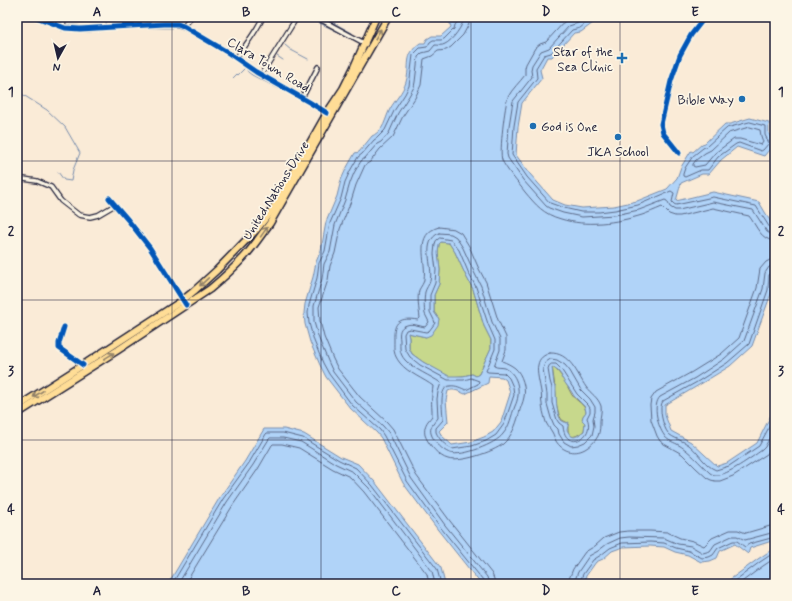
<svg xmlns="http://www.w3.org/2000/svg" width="792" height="601" viewBox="0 0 792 601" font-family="Mynerve,sans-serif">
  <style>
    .green { fill: #c7d88c; stroke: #747d64 }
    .water { fill: #b0d3f8; stroke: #778cac; fill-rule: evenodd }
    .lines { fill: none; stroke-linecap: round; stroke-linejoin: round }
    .shore { stroke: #5b6987; stroke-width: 1 }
    .stream { stroke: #778cac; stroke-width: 1 }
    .street-casing { stroke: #22223b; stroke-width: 6 }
    .highway-casing { stroke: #22223b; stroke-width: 9 }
    .street { stroke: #fcf5e5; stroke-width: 3.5 }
    .highway { stroke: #ffdd96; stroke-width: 6 }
    .cycleway-casing { stroke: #fcf5e5; stroke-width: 8 }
    .cycleway { stroke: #0057b8; stroke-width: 5 }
    .oneway { stroke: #908068 }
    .grid { fill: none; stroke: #22223b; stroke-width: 1; stroke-opacity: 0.55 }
    .poi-dot { fill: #1f6fb2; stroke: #fcf5e5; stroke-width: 1.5 }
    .labels { text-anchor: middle; stroke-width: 3.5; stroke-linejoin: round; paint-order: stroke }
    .poi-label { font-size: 13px; fill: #22223b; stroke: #fcf5e5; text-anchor: end }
    .street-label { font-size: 13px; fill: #22223b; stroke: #fcf5e5 }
    .neatline { fill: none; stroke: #22223b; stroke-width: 1.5 }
    .grid-label { font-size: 13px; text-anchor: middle; font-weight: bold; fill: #22223b }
  </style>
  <rect width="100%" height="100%" fill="#faebd7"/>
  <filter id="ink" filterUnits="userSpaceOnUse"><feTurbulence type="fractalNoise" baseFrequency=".025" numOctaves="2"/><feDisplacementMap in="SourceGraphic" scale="8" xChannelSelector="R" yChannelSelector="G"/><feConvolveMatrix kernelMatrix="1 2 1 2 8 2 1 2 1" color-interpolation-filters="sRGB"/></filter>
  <g filter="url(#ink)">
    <g class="green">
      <polygon points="441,242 449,243 455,252 466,276 473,289 484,326 491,340 491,348 479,374 476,376 472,374 463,376 449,377 423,362 412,354 409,348 409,338 408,333 426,337 439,319 434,312 434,295 439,284 440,270 438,253 439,244"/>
      <path d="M552,366c10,8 14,18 20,29 4,6 13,9 14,17l-3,4 -1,4 3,3 -1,8c-12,9 -17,7 -16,-8l-6,-3 -3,-5 -3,-12v-9z"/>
    </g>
    <g class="water">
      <path d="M456,17h145l-20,15 -7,1 -22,24h-5l-7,13 2,8 -20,25 -4,24 -2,28 14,19 23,26 12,5 17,3 32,-2 23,-5 30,-12 10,-11 4,-11 10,-16 2,1 9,-8 3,-1 20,-19h5l20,-6 19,5v11l5,10 -10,12 -27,-9 -16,13 -12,14h-7l-21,9 -5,18 37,-9 46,10 16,27v27l-3,35 -20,55 -22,20 -31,19 -34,20v10l6,16 20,11 26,24 10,-3 30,-20 18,-36v133l-25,8 -2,6 -13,-10 -15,7 -3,7 -7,3 -9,1 -13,-7 -13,-3 -11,-5 -14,-1 -27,1 -11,4 -9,8 -7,3 -10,14 -3,8h-102l-43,-54 -35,-47 -22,-45 -4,-5 -27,-25 -24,-31 -6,-12 -10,-23 -5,-18 -1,-11 1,-9 8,-27 3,-15 5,-12 5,-28 11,-26 4,-16 5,-11 9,-16 4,-1 13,-16c3,-1 7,-5 9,-7 4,-5 6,-15 9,-20 5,-9 13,-17 16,-27 5,-17 -3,-26 14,-39h5l2,-4 5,-3h9l10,-9 -2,-7h6zM441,242l8,1 6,9 11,24 7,13 11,37 7,14v8l-12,26 -3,2 -4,-2 -9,2h-14l-26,-14 -11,-8 -3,-6v-10l-1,-5 18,4 5,-2 7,-10 1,-6 -5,-7v-17l5,-11 1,-14 -2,-17 1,-9zM552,367l6,4 4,5 -1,2 2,1v1l8,11 3,5 11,11 1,5 -3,4 -1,4 3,3 -1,8c-8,6 -11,10 -17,-1l2,-8 -2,1c-2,-1 -4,-1 -6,-3 -5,-6 -5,-26 -5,-34l-2,-1zM489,376l13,1 4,3 3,9 1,5 -9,28 -8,10 -9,5 -13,5 -19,3 -10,-9 -3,-5 9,-9 -2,-22 2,-9c6,-3 12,1 17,3l23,-11z"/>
      <polygon points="264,429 284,429 304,434 341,457 358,464 375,482 441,568 445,584 168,584 220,497 245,461"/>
      <polygon points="775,544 775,584 728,584 728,581 758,559 770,551"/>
    </g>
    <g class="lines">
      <g class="shore">
        <polyline points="459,17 458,21 455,25 454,29 444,39 441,40 433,40 430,42 427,47 420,48 413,55 409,86 405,94 394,111 385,130 377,138 374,140 362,154 358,157 350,171 345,182 341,198 330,223 325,251 319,263 317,278 309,305 308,313 309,323 314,341 323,363 329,374 352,405 380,430 384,436 407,481 441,528 483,580 484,584"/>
        <path d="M464,17c0,8 -12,24 -19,27 -3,2 -7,1 -10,1l-5,6 -8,2 -4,4 -3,25 -1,5 -5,9 -11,17 -9,20 -8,9 -4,2 -12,14 -4,3 -7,12 -4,10 -5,17 -10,25 -5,27 -6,12 -2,15 -8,27v16l5,17 9,22 5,11 23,30 27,24 6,7 22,45 34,47 42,52 2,7"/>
        <polyline points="470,17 469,24 463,35 451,47 446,50 438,51 432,56 424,59 421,85 415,98 403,116 393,137 380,149 370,162 365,165 356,185 351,201 340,229 335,253 330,266 328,280 319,307 320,321 324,337 333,359 338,369 360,397 387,422 393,429 416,475 450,521 492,574 494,579 495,584"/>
        <path d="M576,17l-11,4 -19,21 -6,2 -5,4 -9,16 -1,4v7c-5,7 -13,14 -17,22 -3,7 -9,55 -6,63 3,8 17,24 23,32 11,13 18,22 36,27 25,8 55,4 81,-4 6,-2 13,-5 20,-8l7,7 6,2h5l33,-8 36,8c8,10 11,24 26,25"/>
        <polyline points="586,17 578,23 569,26 549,48 541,51 532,65 531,70 532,77 513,101 509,126 507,154 508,158 523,180 546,206 549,208 563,213 582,217 615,215 639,210 665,200 667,201 670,207 675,210 679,210 713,202 753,210 767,232 771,234 775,235"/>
        <polyline points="594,17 580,28 572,30 551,53 544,55 536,68 537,78 518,102 514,126 512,155 527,177 550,203 564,208 581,212 599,212 615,210 638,205 671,191 674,193 672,202 674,204 676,205 713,197 756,206 770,228 772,230 775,230"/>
        <polygon points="750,122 765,126 765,135 769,143 763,150 761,151 739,143 736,144 718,157 708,170 701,170 685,177 683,176 683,174 685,168 693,156 703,148 707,146 727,128"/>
        <polygon points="750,127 760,130 761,136 763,142 761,145 740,139 734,139 715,153 705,165 695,167 693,166 693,164 696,160 705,153 711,150 729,133"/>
        <path d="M439,227l15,2 7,4 8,13 10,23 7,13 12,38 8,17v13l-4,11c5,2 9,4 13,7 7,6 11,20 9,29 -1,6 -4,11 -5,17 -3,11 -7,22 -16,30 -10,8 -43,19 -55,15 -9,-2 -20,-15 -23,-24 -1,-5 0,-10 3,-14 1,-2 3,-3 4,-5 0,-1 0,-5 0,-6 -1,-10 0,-15 1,-24 -9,-7 -25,-13 -33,-23 -7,-9 -6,-13 -6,-23 -1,-19 6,-23 24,-20l2,-2c-1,-8 -3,-20 -1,-28 2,-4 5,-7 5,-11 3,-18 -11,-45 15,-52z"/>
        <path d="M439,233l12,1 5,3 7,11 11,24 7,14 11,36 8,17v11l-6,16c3,2 7,1 11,2 14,7 16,26 10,38 -4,10 -5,20 -12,28 -7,10 -41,23 -53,19 -8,-2 -22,-17 -19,-25 1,-4 5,-7 7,-10l-1,-19 1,-7 3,-9c-10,-7 -28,-14 -36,-23 -6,-7 -5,-12 -5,-20 -1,-7 -1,-13 7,-15 5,-2 12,1 18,2l4,-5c-1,-3 -3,-5 -4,-8 -1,-4 -1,-17 0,-22 1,-4 4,-7 5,-11 4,-15 -10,-39 9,-48z"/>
        <path d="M440,238l11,2 8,10 10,24 7,13 12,37 7,16v9l-9,22 2,1 16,1 5,5 4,9 1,8 -10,29 -8,11 -10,6 -14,5 -20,3c-7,-3 -13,-10 -16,-17v-4l7,-8c0,-9 -5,-33 7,-34 6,-1 11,2 16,4l12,-6 1,-3 -8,-3 -7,2h-16l-28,-15 -10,-8 -5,-8 -1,-15 2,-4 4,-1 16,3 3,-1 6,-8 -1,-3 -4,-8v-17l5,-12 1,-13 -2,-16 1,-10 1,-3z"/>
        <polyline points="775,260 770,260 766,262 760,269 757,288 739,338 721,354 692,372 656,392 651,399 650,405 651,420 657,436 660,441 664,444 682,454 696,468 707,478 711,480 715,481 720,481 733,476 767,454 770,450 775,440"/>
        <path d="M775,266l-6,1 -4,6 -2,16 -19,52 -20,18 -29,19 -35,19c-8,8 -2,30 4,38 2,5 9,7 13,9 13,7 22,19 33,29 2,1 3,2 6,2 11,1 36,-18 46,-25l3,-3 10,-20"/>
        <path d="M775,271l-4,1 -2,3 -1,15 -19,54 -22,19 -30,19 -34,19c-5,6 0,26 5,32 4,5 16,8 21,12 10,8 16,21 27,25l13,-4 30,-20 16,-30"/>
        <path d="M550,353c20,-1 27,21 36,34 5,7 12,10 15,19 1,6 -1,10 -1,15 0,5 0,10 -2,15 -3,6 -8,10 -13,13 -11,6 -23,2 -29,-8 -2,-3 -2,-6 -4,-9 -2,-4 -6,-7 -7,-13 -1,-5 -3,-10 -3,-15 -1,-4 0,-8 -1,-12 -1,-7 -5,-21 -3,-27 1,-7 6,-10 12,-12z"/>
        <polygon points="551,359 557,360 565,365 570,371 581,390 590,399 595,407 595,412 593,419 594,426 592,435 585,442 578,445 571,446 564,442 559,434 558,429 554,425 551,418 547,404 547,394 543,369 545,363"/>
        <path d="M552,364h4l5,5 16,25 11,11 2,3v4l-3,6c9,20 -22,35 -24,8l-4,-3 -2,-3 -5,-17v-15l-2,-7 -2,-12 1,-3z"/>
        <polyline points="172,584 223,499 249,463 266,434 267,433 283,433 303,438 339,460 356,468 372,485 437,569 441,584"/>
        <polyline points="178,584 227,502 253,465 269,439 270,438 283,438 301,442 336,464 353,472 369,488 432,571 435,584"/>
        <polyline points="185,584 233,505 258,469 272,445 273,444 282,444 299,448 333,469 350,477 364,492 427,574 429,584"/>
        <polyline points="568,584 569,579 573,569 585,552 595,546 604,538 619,532 628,531 650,531 667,532 680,538 693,541 704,546 712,538 730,530 738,530 746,533 770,526 775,526"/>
        <polyline points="574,584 575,580 578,572 589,556 598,551 607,544 620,538 629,537 664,538 678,544 691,546 703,553 710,551 715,544 732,536 737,536 745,540 775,532"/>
        <polyline points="579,584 583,574 593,560 601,555 610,548 622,543 650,542 664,543 676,548 689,551 702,558 709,557 713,555 718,548 733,541 737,541 745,547 749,544 775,537"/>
        <polyline points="732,584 733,582 760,562 772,554 775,551"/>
        <polyline points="739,584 763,566 775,558"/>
      </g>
      <g class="stream">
        <polyline points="28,17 62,30 62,31"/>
        <polyline points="45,17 62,23"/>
        <polyline points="172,17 177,21"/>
        <polyline points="307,17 349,37"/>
        <polyline points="323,17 352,33"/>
        <polyline points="137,22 139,17"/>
        <polyline points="184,23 188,17"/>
        <polyline points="65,24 86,26 164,21 178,22 183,24"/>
        <polyline points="65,24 67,17"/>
        <polyline points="106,24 107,17"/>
        <polyline points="186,25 224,48"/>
        <path d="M128,28h48c11,2 19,11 29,13"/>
        <polyline points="62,30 89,32 121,28"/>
        <polyline points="208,43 245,67 248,72 252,75 279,89"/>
        <polyline points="285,45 291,50 308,59"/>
        <polyline points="277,56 283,60"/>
        <polyline points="233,78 237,74 238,75 245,68"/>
        <polyline points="288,88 303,96"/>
        <polyline points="17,91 47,110 65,127 80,153 73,170 71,181 64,180 58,172"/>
      </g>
      <g class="street-casing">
        <g id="street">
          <polyline points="36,17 65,28 80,29 164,24 178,24 183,26 227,52 256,72 309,102 327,113"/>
          <polyline points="316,17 366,44"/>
          <polyline points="183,26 191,17"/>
          <polyline points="63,27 64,17"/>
          <path d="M236,58c10,-13 20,-26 27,-41"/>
          <polyline points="261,75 297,17"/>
          <polyline points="302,98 318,67"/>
          <polyline points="679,153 663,133 661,124 671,81 680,55 691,35 705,17"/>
          <polyline points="17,178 37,181 51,187 61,201 79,215 90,217 98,215 115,205"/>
          <polyline points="109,198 128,220 150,248 183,301"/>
          <polyline points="64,327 59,343 59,348 83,365"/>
        </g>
      </g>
      <g class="highway-casing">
        <g id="highway">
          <polyline points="17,407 83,365 183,300 194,291 217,270 257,229 272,210 327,113 343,89 354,67 376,17"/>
          <path d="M17,414l101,-64 92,-61c12,-10 24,-21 35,-33 9,-10 17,-22 25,-33l118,-206"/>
        </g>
      </g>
      <use href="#street" class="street"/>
      <use href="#highway" class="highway"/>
      <g class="cycleway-casing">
        <g id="cycleway">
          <polyline points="36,17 65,28 80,29 164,24 178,24 183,26 227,52 256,72 309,102 327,113"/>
          <polyline points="679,153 663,133 661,124 671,81 680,55 691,35 705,17"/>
          <polyline points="109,198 128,220 150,248 186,305"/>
          <polyline points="64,327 59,343 59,348 83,365"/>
        </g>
      </g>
      <use href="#cycleway" class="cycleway"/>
    </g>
    <defs><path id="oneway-shaft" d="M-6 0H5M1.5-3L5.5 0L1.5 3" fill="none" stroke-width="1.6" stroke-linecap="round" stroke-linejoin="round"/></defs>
    <g class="oneway">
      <use href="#oneway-shaft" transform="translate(378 34) rotate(-60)"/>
      <use href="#oneway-shaft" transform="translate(264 232) rotate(-55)"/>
      <use href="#oneway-shaft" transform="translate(204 282) rotate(137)"/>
      <use href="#oneway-shaft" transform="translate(109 356) rotate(-32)"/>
      <use href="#oneway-shaft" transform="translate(38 394) rotate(147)"/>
    </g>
  </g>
  <path class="grid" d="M172,17v567M321,17v567M471,17v567M620,17v567M17,161h758M17,300h758M17,440h758"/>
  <g class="poi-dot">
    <path d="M620 52h4v4h4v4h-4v4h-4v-4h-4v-4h4z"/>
    <circle cx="742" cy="99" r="4"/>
    <circle cx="533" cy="126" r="4"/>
    <circle cx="618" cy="137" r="4"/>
  </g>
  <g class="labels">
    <g class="poi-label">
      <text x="613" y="56">Star of the<tspan x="613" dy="15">Sea Clinic</tspan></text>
      <text x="734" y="104">Bible Way</text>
      <text x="541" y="131" text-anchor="start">God is One</text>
      <text x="618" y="156" text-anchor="middle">JKA School</text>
    </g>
    <g class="street-label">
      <text transform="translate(269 64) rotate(31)" y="5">Clara Town Road</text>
      <text transform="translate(275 190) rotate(-58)" y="5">United Nations Drive</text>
    </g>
  </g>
  <rect width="792" height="601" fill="none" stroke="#fcf5e5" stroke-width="44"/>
  <g transform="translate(58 58) rotate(188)" stroke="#fcf5e5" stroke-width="3" paint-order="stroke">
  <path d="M0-3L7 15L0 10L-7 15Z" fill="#22223b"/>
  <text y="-6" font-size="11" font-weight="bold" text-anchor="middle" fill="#22223b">N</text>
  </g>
  <rect x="22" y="22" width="748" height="557" class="neatline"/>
  <g class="grid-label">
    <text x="97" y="16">A</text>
    <text x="246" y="16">B</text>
    <text x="396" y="16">C</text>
    <text x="546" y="16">D</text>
    <text x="695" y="16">E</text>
    <text x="11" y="96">1</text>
    <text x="781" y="96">1</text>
    <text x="11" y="235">2</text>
    <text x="781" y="235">2</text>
    <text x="11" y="375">3</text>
    <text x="781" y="375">3</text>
    <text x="11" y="514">4</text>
    <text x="781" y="514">4</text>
    <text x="97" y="595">A</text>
    <text x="246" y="595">B</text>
    <text x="396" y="595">C</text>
    <text x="546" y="595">D</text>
    <text x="695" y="595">E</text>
  </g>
</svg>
